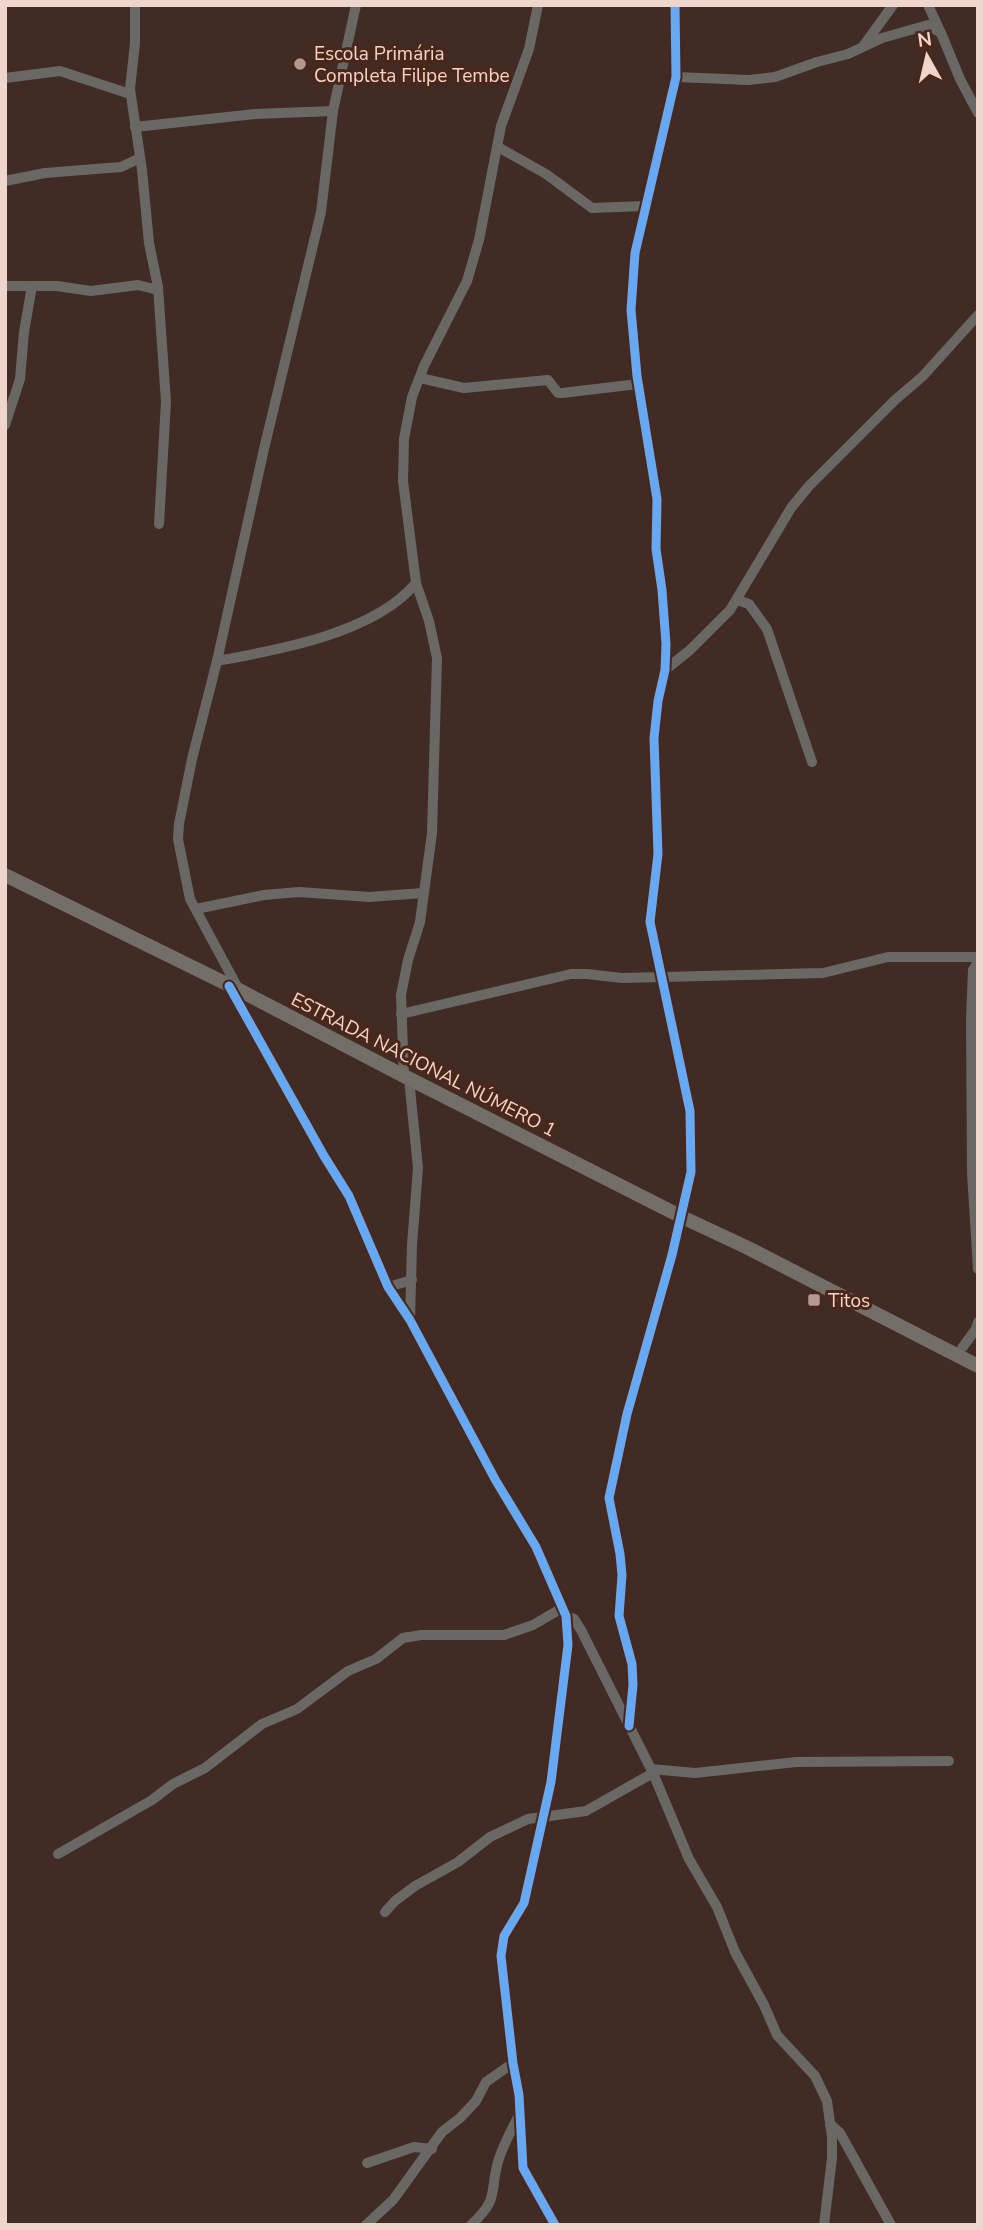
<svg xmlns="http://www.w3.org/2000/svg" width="983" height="2230" viewBox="0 0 983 2230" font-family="'Nunito Sans',sans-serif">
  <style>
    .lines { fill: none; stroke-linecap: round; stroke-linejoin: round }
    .minor { stroke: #696864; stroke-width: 10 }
    .highway { stroke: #736e68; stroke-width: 14 }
    .cycleway-casing { stroke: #4c2719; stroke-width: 13 }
    .cycleway { stroke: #66a8f1; stroke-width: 9 }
    .poi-dot { fill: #b29a92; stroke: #4c2719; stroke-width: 2.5 }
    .labels { text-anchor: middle; stroke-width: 6; stroke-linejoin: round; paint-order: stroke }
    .poi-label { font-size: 19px; fill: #efd6cd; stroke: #4c2719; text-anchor: start }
    .street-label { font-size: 19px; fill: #efd6cd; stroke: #4c2719 }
  </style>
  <rect width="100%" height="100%" fill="#402c25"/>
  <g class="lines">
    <g class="minor">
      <polyline points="135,5 135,43 130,89 142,170 149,243 158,287 166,402 159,524"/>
      <polyline points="928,5 941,33"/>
      <polyline points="864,45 893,5"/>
      <polyline points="676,77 749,80 775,77 817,62 848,54 882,38 928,25 941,33 960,79 978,113"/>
      <polyline points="5,78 60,71 130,94"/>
      <polyline points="135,127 255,114 333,111"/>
      <polyline points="498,147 546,174 592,208 645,206"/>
      <polyline points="5,181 45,173 121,167 140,158"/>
      <polyline points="5,286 57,286 91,291 138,285 158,290"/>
      <polyline points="420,378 464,388 548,380 558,393 562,393 638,384"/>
      <polyline points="5,425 20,379 24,332 32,286"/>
      <polyline points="737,600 749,604 767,629 812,762"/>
      <path d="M217,661c61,-11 158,-28 199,-78"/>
      <polyline points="665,670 690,650 730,610 791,508 809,486 895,400 923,376 978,315"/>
      <polyline points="196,909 264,895 299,892 369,897 423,893"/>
      <polyline points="978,962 973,970 971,1019 972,1173 978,1269"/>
      <polyline points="230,987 324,1156 349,1196 388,1287 410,1320 496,1481 536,1547 566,1616 568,1645 551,1782 524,1903 504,1936 501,1956 513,2063 519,2095 523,2168 555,2225"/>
      <polyline points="239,990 190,899 178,839 179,824 192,759 217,661 264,449 321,212 333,111 356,5"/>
      <polyline points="401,1014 571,974 587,974 622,978 823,973 888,957 978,957"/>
      <polyline points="404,1076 401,995 408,960 420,922 432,833 437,658 429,621 416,583 403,481 404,439 412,397 424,366 467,281 479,240 501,126 529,49 538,5"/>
      <polyline points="409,1079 418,1168 412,1245 410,1320"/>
      <polyline points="388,1287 412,1280"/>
      <polyline points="962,1348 976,1329 978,1322"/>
      <polyline points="566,1616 574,1619 581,1630 653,1773 689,1859 717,1907 735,1952 764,2005 777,2035 815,2076 827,2101 832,2137 832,2158 824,2225"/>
      <polyline points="629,1726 633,1685 632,1664 619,1616 622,1575 620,1554 609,1498 627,1414 672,1255 691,1172 690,1111 650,922 658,854 654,738 658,701 665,670 666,644 662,590 656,549 657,499 637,376 631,310 635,253 676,77 675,5"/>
      <polyline points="651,1769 695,1773 796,1762 949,1761"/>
      <polyline points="58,1854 152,1800 173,1784 205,1768 262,1724 297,1709 348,1671 376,1659 403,1638 421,1635 504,1635 533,1625 562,1608"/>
      <polyline points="385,1912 395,1901 415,1886 458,1862 490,1837 528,1819 586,1811 653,1773"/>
      <polyline points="830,2124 840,2133 891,2225"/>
      <polyline points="367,2163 414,2147 432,2149"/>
      <polyline points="366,2225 393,2200 442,2132 460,2118 476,2101 486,2082 513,2063"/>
      <path d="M471,2225c29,-27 18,-31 27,-63 4,-15 13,-31 20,-45"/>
    </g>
    <polyline class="highway" points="5,875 239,990 404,1076 682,1217 746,1247 978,1366"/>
    <g class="cycleway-casing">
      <g id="cycleway">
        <polyline points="229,986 324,1156 349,1196 388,1287 410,1320 496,1481 536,1547 566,1616 568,1645 551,1782 524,1903 504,1936 501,1956 513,2063 519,2095 523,2168 555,2225"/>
        <polyline points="629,1726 633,1685 632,1664 619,1616 622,1575 620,1554 609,1498 627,1414 672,1255 691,1172 690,1111 650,922 658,854 654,738 658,701 665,670 666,644 662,590 656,549 657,499 637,376 631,310 635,253 676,77 675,5"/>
      </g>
    </g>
    <use href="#cycleway" class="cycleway"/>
  </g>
  <g class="poi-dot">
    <circle cx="300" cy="64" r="7"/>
    <rect x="807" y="1293" width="14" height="14" rx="3.5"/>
  </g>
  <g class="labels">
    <g class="poi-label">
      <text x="314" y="60">Escola Primária<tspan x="314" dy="22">Completa Filipe Tembe</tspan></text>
      <text x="828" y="1307">Titos</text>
    </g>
    <g class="street-label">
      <text transform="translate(424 1064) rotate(27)" y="7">ESTRADA NACIONAL NÚMERO 1</text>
    </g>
  </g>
  <rect width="983" height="2230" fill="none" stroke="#efd6cd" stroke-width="14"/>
  <g transform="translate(927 56) rotate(352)" stroke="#4c2719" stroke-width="5" paint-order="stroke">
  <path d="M0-5L12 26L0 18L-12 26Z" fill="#efd6cd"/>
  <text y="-10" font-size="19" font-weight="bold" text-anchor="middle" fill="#efd6cd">N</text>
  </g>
</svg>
